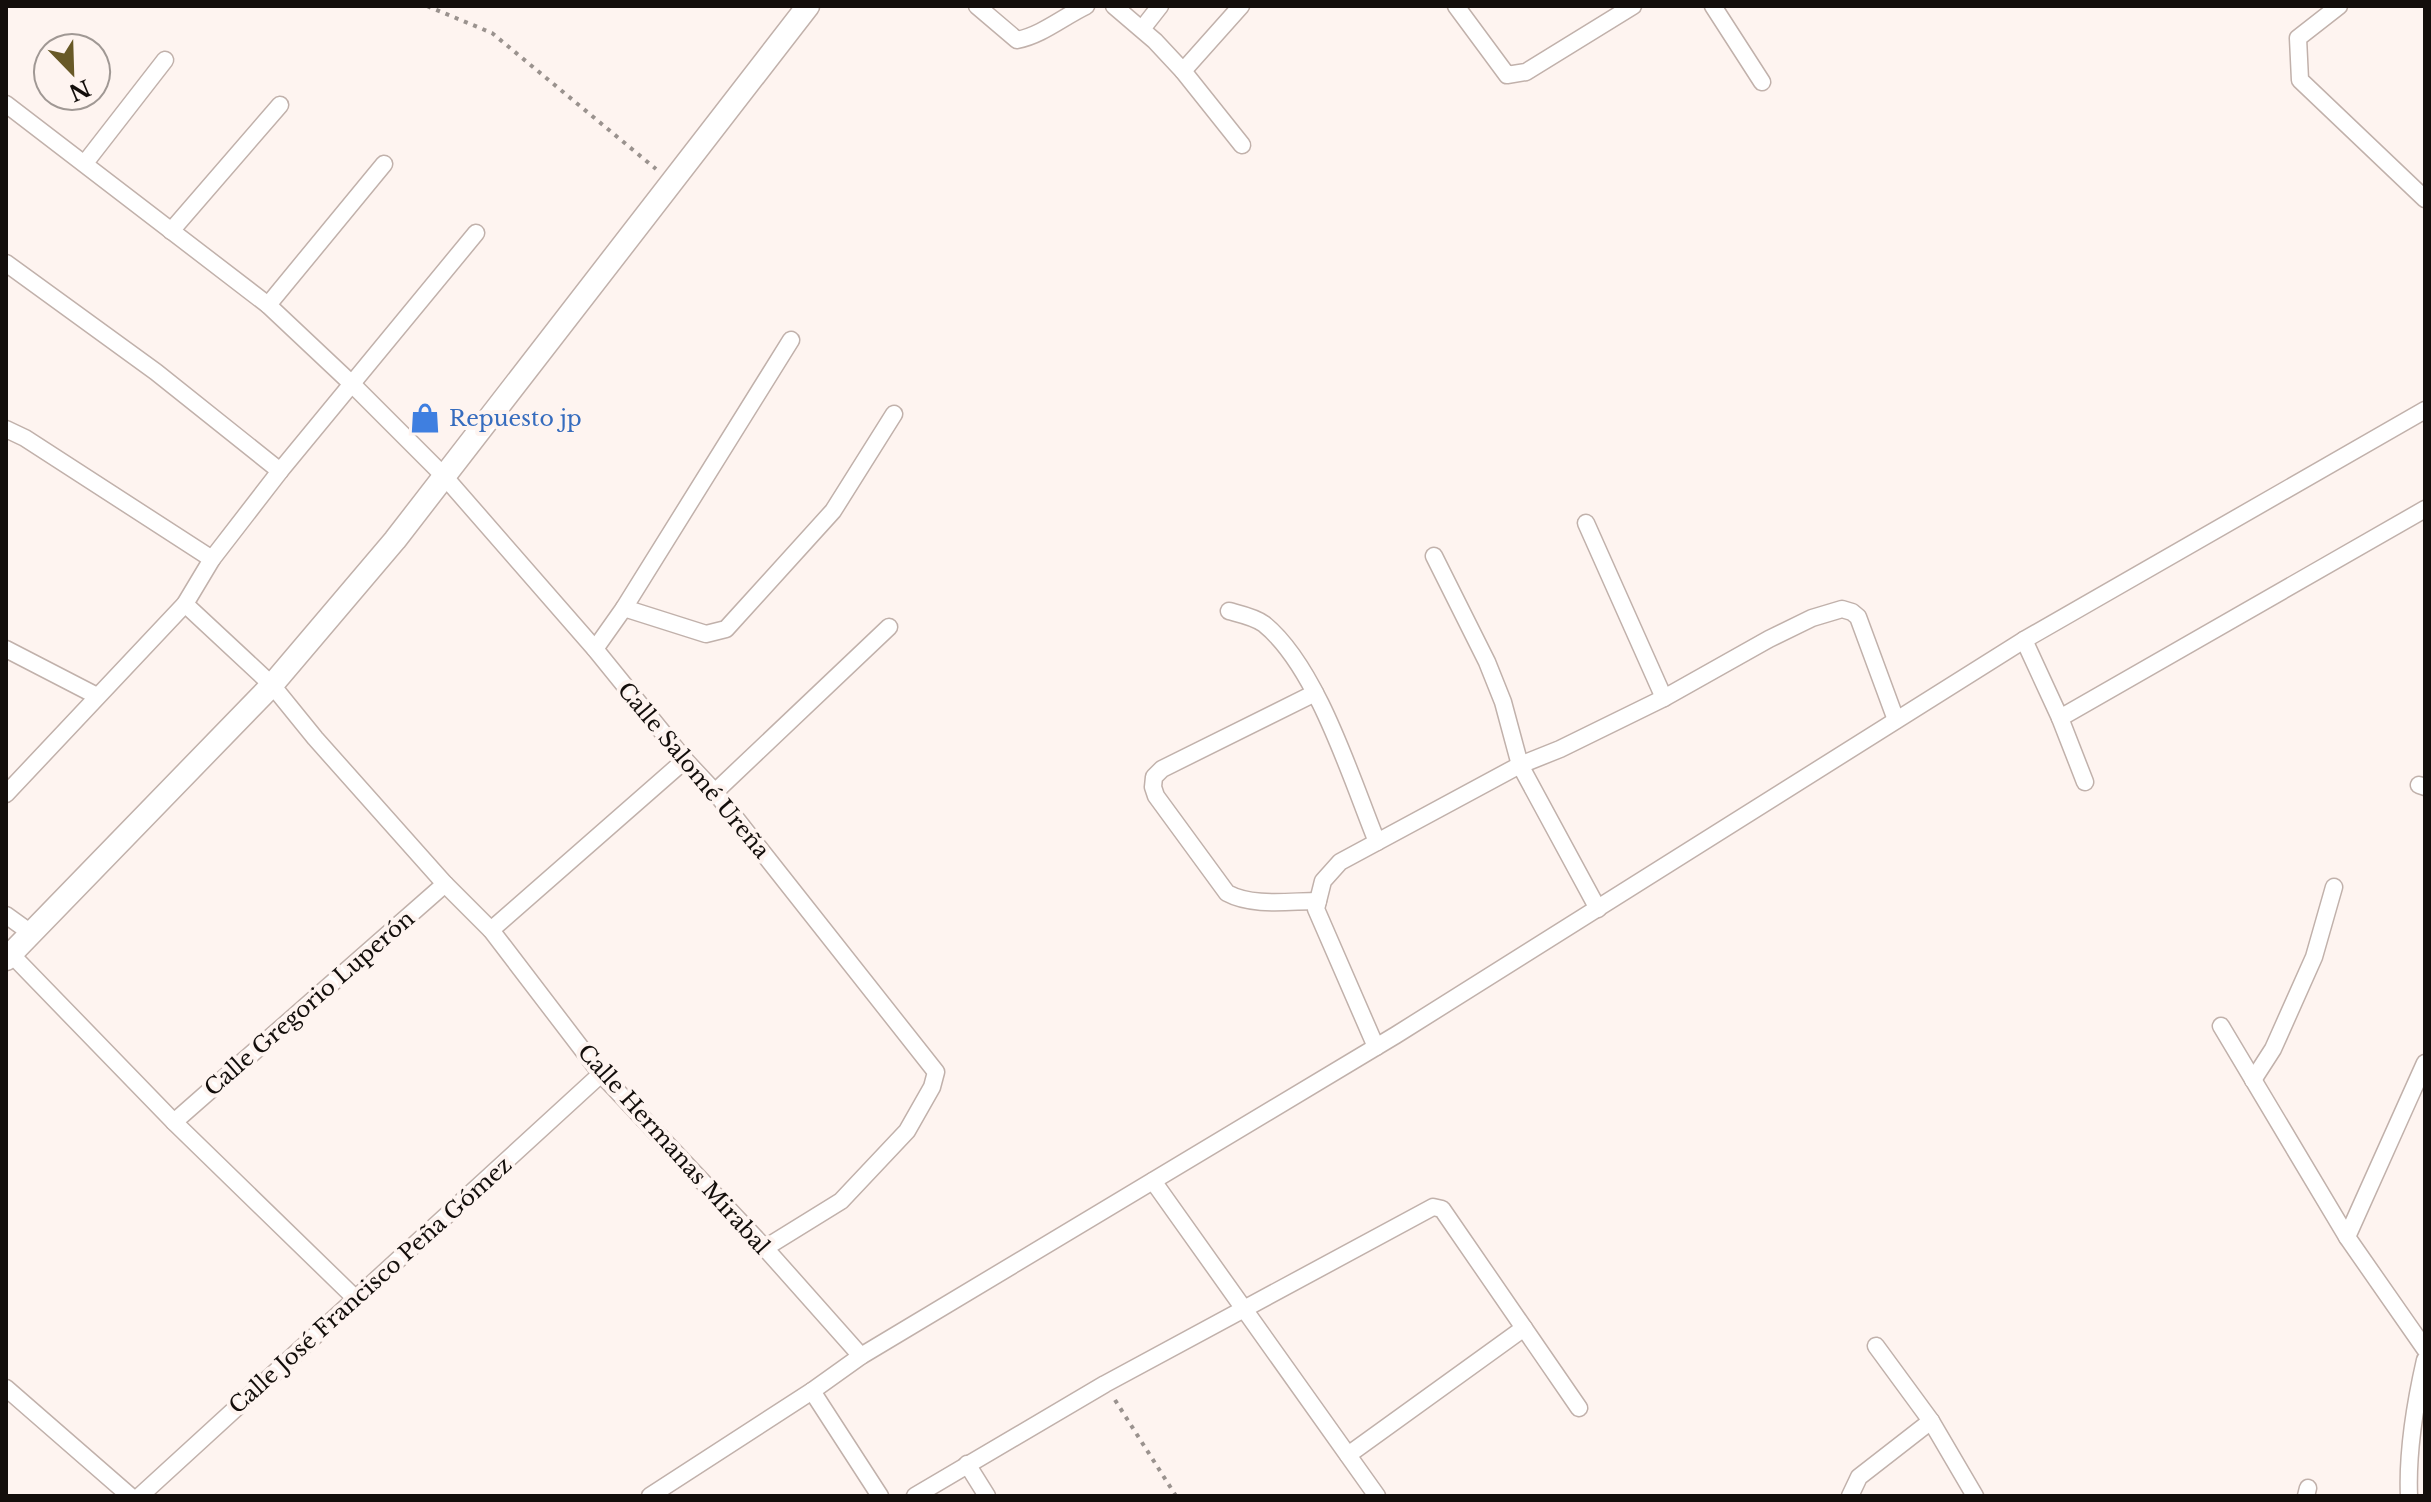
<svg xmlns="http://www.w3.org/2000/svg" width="2431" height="1502" viewBox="0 0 2431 1502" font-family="'Libre Baskerville',serif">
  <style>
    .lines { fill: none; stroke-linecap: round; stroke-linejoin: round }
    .minor-casing { stroke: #c1b1ab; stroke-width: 19 }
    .tertiary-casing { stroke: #c1b1ab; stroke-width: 25 }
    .path { stroke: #9a928e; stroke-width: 4; stroke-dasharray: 4 6; stroke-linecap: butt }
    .minor { stroke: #fff; stroke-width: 16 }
    .tertiary { stroke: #fff; stroke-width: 22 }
    .labels { text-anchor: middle; stroke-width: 8; stroke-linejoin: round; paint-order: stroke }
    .shop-label { font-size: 22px; fill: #366cbe; stroke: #fef4f0; text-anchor: start }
    .street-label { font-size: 22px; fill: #130e0b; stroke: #fef4f0 }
  </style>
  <rect width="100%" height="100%" fill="#fef4f0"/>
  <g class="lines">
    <g class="minor-casing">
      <g id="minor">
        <path d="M977,6l40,34c25,-5 46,-23 69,-34"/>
        <polyline points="1114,6 1155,41 1183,71 1241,6"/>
        <polyline points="1456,6 1507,75 1526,72 1633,6"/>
        <polyline points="1713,6 1762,82"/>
        <polyline points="2339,6 2298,38 2300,80 2425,199"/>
        <polyline points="1142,29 1160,6"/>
        <polyline points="1183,71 1242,145"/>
        <polyline points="6,104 268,305 353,385 444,476 595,649 685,760 715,792 936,1072 932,1087 907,1131 841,1201 765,1248"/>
        <polyline points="85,163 165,60"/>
        <polyline points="171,231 280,105"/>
        <polyline points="6,263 156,372 280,471"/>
        <polyline points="268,305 384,164"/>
        <polyline points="6,429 25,438 212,559"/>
        <polyline points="1586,523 1664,698"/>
        <polyline points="1434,556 1487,662 1503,702 1520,765 1598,909"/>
        <polyline points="185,604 272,685 315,738 445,884 491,930 601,1074 765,1248 861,1356"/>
        <polyline points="624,608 706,634 726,629 833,511 894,414"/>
        <path d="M1229,611c11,3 26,6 35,13 53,43 87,154 113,218"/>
        <polyline points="2024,640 2060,718 2425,509"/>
        <polyline points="6,649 97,696"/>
        <polyline points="595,649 624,608 791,340"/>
        <path d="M1315,693l-153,76 -8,8 -1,10 3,9 71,97c26,14 62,8 91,8"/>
        <polyline points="2060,718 2085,782"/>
        <polyline points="2419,785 2425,787"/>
        <polyline points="715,792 889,627"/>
        <polyline points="6,794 185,604 212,559 280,471 476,233"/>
        <polyline points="6,915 31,933"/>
        <polyline points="491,930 685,760"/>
        <polyline points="11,954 174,1122 355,1298"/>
        <polyline points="2221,1026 2347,1237 2425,1349"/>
        <polyline points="1376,1047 1316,909 1323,881 1340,862 1520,765 1560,749 1664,698 1769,639 1812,618 1842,609 1852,612 1858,617 1896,720"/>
        <polyline points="2253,1080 2273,1049 2314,957 2334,887"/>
        <polyline points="174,1122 445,884"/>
        <polyline points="1153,1181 1377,1496"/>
        <polyline points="2347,1237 2425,1063"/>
        <polyline points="1876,1346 1931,1421 1975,1496"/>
        <polyline points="6,1388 130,1496"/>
        <polyline points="812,1391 880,1496"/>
        <polyline points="1348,1455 1524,1328"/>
        <polyline points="967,1464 987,1496"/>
        <polyline points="140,1496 601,1074"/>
        <polyline points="650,1496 812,1391 861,1356 1396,1035 2024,640 2425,410"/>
        <polyline points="915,1496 1105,1384 1433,1207 1442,1209 1579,1408"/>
        <polyline points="1850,1496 1859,1477 1931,1421"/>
        <polyline points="2306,1496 2308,1488"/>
        <path d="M2409,1496c-2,-46 6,-92 16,-136"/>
      </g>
    </g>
    <g class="tertiary-casing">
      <polyline id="tertiary" points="6,959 272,685 395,540 808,6"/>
    </g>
    <g class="path">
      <polyline points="427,6 492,33 656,169"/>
      <polyline points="1115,1400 1176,1496"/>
    </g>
    <use href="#minor" class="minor"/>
    <use href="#tertiary" class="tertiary"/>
  </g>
  <defs>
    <g id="shop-bare" transform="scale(2.4)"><path d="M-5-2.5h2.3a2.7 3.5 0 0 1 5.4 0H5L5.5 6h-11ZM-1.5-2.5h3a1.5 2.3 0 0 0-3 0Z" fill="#3f7fe0" stroke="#fef4f0" stroke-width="2.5" paint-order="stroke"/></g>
  </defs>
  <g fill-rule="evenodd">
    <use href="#shop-bare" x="425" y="418"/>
  </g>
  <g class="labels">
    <g class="shop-label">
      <text x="449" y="426">Repuesto jp</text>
    </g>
    <g class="street-label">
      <text transform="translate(694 770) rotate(50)" y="8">Calle Salomé Ureña</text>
      <text transform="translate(309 1003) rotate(-41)" y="8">Calle Gregorio Luperón</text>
      <text transform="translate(674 1149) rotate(48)" y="8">Calle Hermanas Mirabal</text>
      <text transform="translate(370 1285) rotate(-42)" y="8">Calle José Francisco Peña Gómez</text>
    </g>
  </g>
  <rect width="2431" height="1502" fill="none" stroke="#130e0b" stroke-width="16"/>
  <g transform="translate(72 72) rotate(157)"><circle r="38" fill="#fef4f0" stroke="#a09894" stroke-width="2"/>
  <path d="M0-6L14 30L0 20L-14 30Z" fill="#685927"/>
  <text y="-12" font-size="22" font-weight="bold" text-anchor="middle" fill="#130e0b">N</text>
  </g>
</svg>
